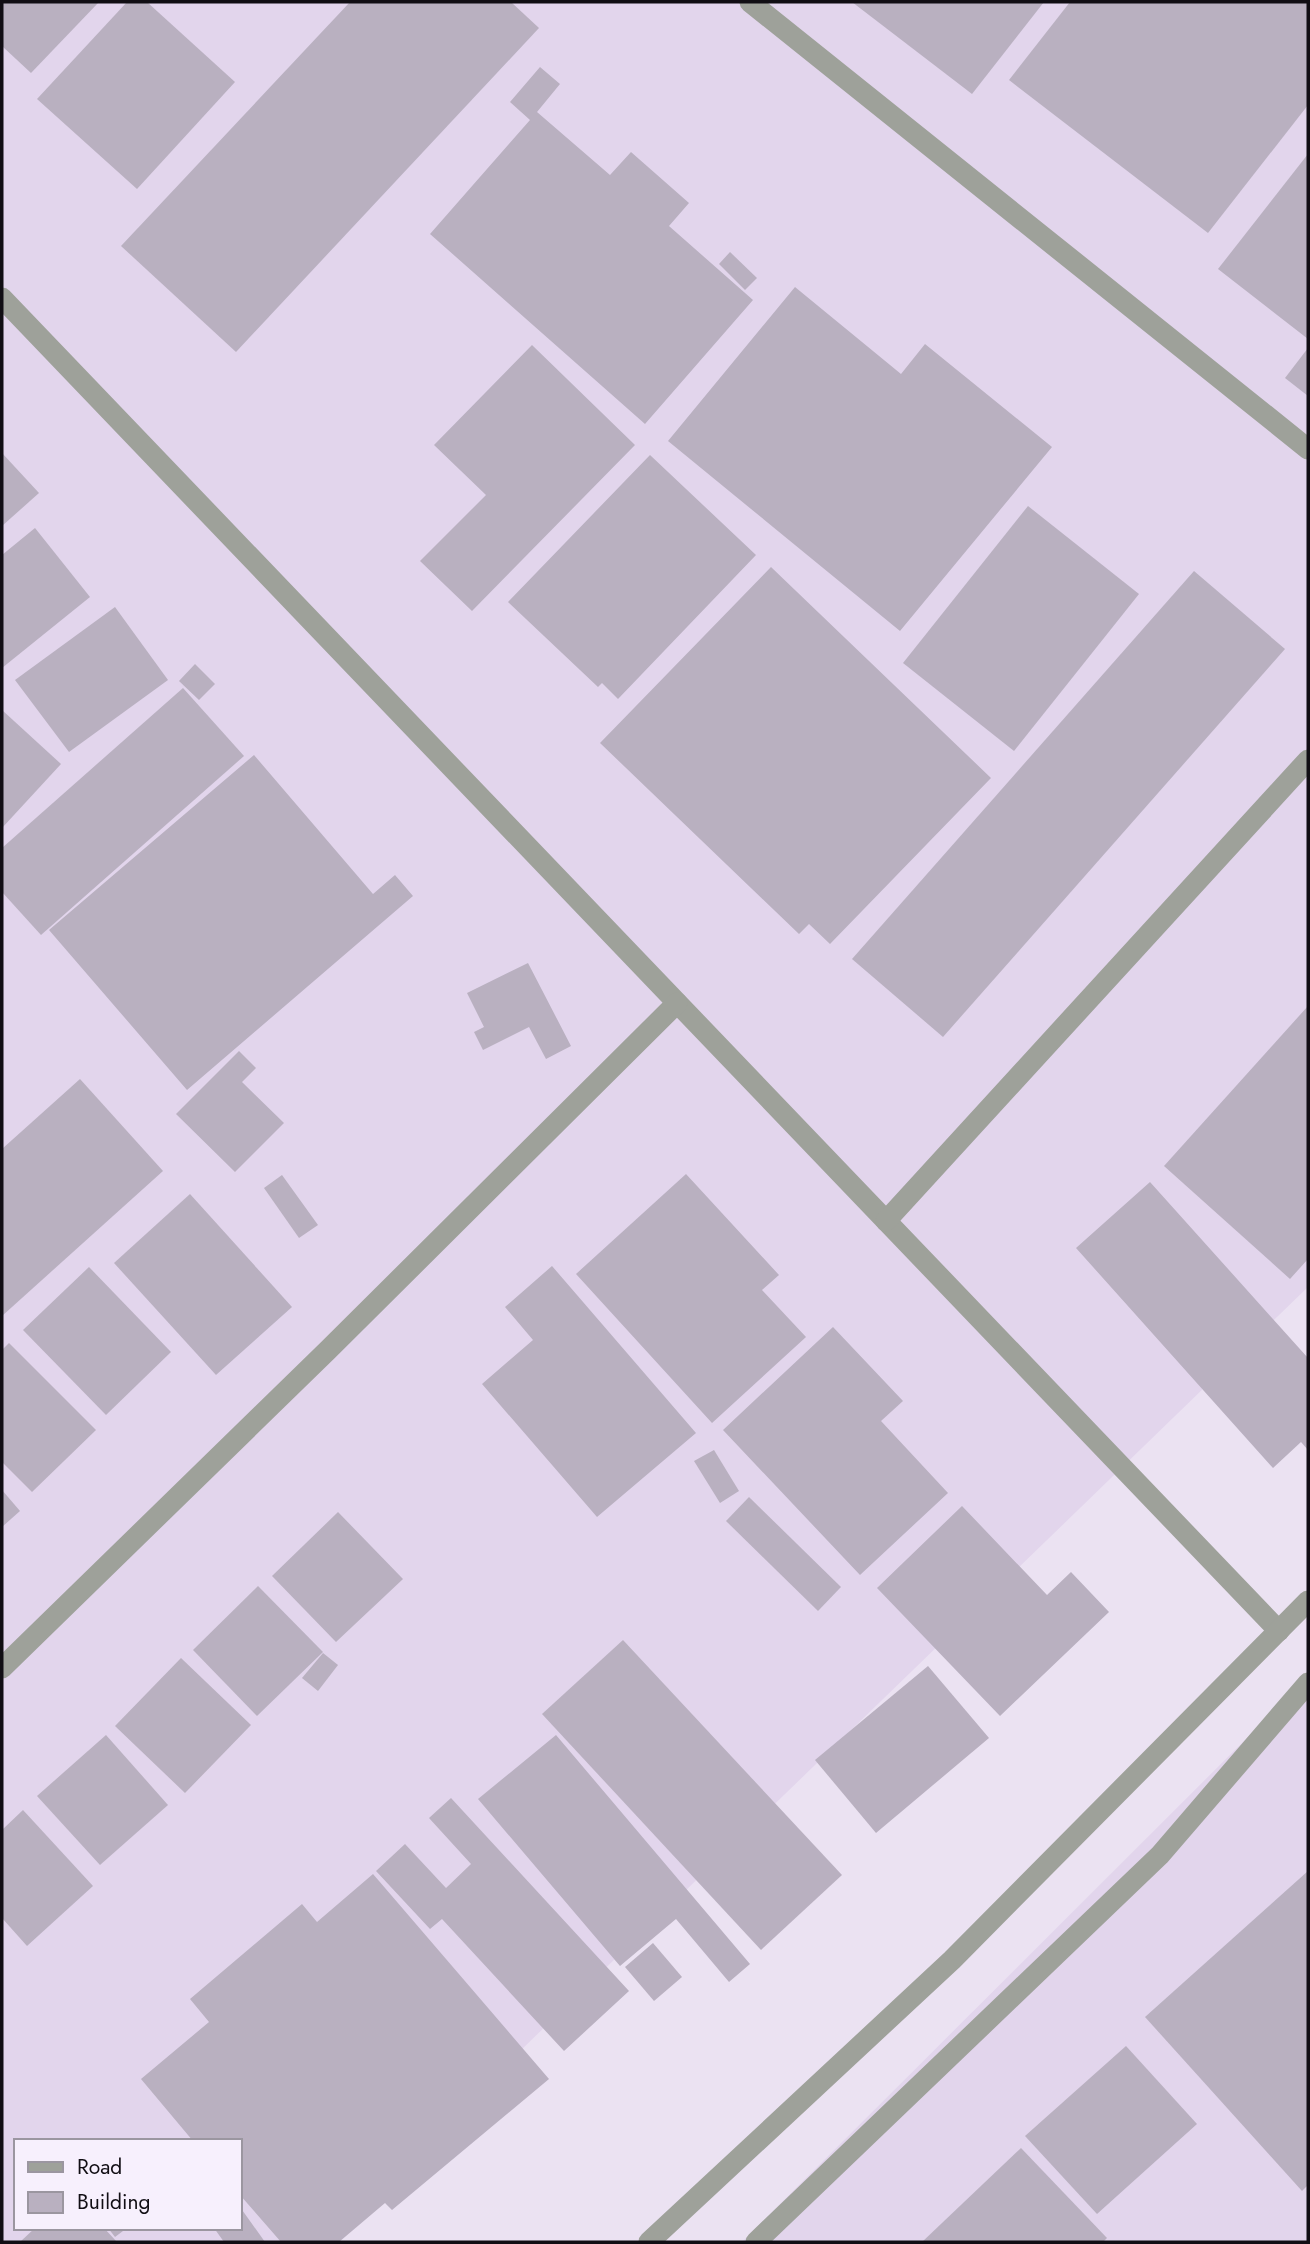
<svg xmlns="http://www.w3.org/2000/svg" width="1310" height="2244" viewBox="0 0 1310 2244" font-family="Jost,sans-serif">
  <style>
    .built { fill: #e2d5ec; fill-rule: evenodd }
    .building { fill: #b9b0c0 }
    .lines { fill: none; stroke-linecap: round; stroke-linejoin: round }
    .minor { stroke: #9ea19a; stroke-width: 21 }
  </style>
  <rect width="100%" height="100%" fill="#ebe2f2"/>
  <g class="built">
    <path d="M2,2h1269l37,31v1254l-985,955h-321zM16,2141h224v87h-224z"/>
    <polygon points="1308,1677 1308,2242 742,2242"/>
  </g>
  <g class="building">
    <polygon points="2,2 99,2 31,73 2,46"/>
    <polygon points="127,2 147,2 235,82 137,189 37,99"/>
    <polygon points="350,2 511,2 539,28 236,352 121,246"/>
    <polygon points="852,2 1044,2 972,94"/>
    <polygon points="1070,2 1308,2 1308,105 1208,233 1009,80"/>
    <polygon points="540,67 560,84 537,112 610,175 631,152 689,203 669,226 753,300 645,424 430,234 530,120 510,102"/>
    <polygon points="1308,154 1308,339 1218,269"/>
    <polygon points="730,252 757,278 745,290 719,264"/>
    <polygon points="795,287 901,374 925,344 1052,447 900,631 668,441"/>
    <polygon points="532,345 635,445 472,611 420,561 486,495 434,445"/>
    <polygon points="1308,348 1308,396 1285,378"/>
    <polygon points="2,453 39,493 2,526"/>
    <polygon points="650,455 756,555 618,699 602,683 598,687 508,602"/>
    <polygon points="1028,506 1139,594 1014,751 903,663"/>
    <polygon points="35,528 90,597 2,668 2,555"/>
    <polygon points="771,567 991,778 830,944 809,924 799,934 600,743"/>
    <polygon points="1194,571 1285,649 943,1037 852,959"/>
    <polygon points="115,607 168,680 69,752 15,680"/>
    <polygon points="195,664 215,684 199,700 179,681"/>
    <polygon points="183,688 244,756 41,935 2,892 2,848"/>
    <polygon points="2,710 61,764 2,828"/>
    <polygon points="254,755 373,894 395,875 413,896 187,1090 49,930"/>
    <polygon points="528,963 571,1046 546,1059 529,1027 483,1050 474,1032 484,1027 467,993"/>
    <polygon points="1308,1006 1308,1259 1290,1279 1164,1166"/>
    <polygon points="239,1051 256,1068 242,1082 284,1123 235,1172 176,1114"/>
    <polygon points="80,1079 163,1171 2,1316 2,1149"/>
    <polygon points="686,1174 779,1275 762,1290 806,1337 712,1423 576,1274"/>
    <polygon points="282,1175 318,1225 299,1238 264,1188"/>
    <polygon points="1150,1182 1308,1358 1308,1450 1301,1442 1273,1468 1076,1248"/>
    <polygon points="190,1194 292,1307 216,1375 114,1263"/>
    <polygon points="552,1266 696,1433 597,1517 482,1384 533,1340 505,1307"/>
    <polygon points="89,1267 171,1352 106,1415 23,1330"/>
    <polygon points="833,1327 903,1401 881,1421 948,1493 860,1575 723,1430"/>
    <polygon points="9,1343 96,1430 32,1492 2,1462 2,1350"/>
    <polygon points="714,1450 739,1491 720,1503 694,1461"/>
    <polygon points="2,1490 20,1511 2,1527"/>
    <polygon points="749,1497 841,1587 818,1611 726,1521"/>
    <polygon points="962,1506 1047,1595 1071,1572 1109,1612 1000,1716 877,1588"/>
    <polygon points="338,1512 403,1579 336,1642 272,1576"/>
    <polygon points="258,1586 323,1652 257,1716 193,1650"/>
    <polygon points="623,1640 842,1875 761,1950 542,1714"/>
    <polygon points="323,1653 338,1665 318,1691 302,1678"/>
    <polygon points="181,1658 251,1725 185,1793 115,1726"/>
    <polygon points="928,1666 989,1738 876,1833 815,1760"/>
    <polygon points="106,1735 168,1805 100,1865 37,1796"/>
    <polygon points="556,1735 750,1964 729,1982 676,1919 620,1966 478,1799"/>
    <polygon points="451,1798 629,1991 564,2051 442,1919 430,1929 376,1871 405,1844 446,1888 471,1864 429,1818"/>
    <polygon points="23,1810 93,1886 27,1946 2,1918 2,1830"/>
    <polygon points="1308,1871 1308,2185 1302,2191 1145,2017"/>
    <polygon points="373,1874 549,2079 392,2210 385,2203 339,2242 281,2242 240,2195 240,2141 193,2141 141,2079 209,2022 190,1999 302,1904 317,1922"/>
    <polygon points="653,1943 682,1977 654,2001 625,1967"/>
    <polygon points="1126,2046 1197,2124 1097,2214 1025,2136"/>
    <polygon points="1021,2148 1107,2238 1103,2242 922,2242"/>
    <polygon points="240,2207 265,2242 224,2242 214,2228 240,2228"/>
    <polygon points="35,2228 104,2228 117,2242 20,2242"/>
    <polygon points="108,2228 127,2228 115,2237"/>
  </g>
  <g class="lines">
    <g class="minor">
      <polyline points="750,2 1308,449"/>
      <polyline points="2,298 1279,1631"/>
      <polyline points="886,1221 1308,760"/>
      <polyline points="2,1668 328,1350 677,1003"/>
      <polyline points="649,2242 952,1960 1308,1601"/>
      <polyline points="756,2242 1160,1855 1308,1683"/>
    </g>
  </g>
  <rect width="1310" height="2244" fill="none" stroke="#110e14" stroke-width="7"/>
  <rect x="14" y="2139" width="228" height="91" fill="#f7f0fd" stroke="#9b96a0" stroke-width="2"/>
  <rect x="28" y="2162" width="35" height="10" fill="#9ea19a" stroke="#9b96a0" stroke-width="2"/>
  <text x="77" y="2174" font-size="21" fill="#110e14">Road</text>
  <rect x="28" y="2192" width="35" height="21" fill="#b9b0c0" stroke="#9b96a0" stroke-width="2"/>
  <text x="77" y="2209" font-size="21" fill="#110e14">Building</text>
</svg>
